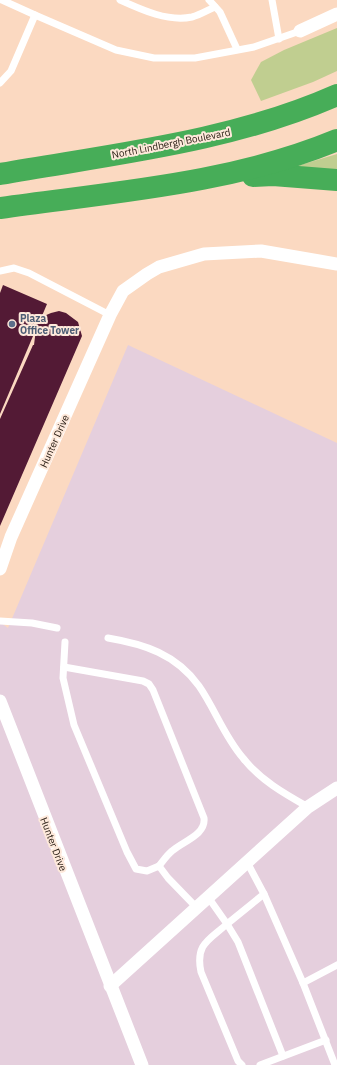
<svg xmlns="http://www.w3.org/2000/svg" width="337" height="1065" viewBox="0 0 337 1065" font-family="'IBM Plex Sans',sans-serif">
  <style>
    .commercial { fill: #e5cfdd }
    .green { fill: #c0ce90 }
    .building { fill: #531a35 }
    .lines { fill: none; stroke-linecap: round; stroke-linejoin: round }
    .lane { stroke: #fff; stroke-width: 7 }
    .street { stroke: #fff; stroke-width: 13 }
    .highway { stroke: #47ad58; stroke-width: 22 }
    .service-dot { fill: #5c6f8a; stroke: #fee9db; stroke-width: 1.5 }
    .labels { text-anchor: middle; stroke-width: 4; stroke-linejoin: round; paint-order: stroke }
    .street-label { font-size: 10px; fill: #2c2017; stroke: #fee9db }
    .service-label { font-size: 10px; font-weight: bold; fill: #4e5e75; stroke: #fee9db; text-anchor: start }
  </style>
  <rect width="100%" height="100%" fill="#fbd9c1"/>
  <polygon class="commercial" points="128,345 337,443 337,1065 0,1065 0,622 8,628"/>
  <g class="green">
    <polygon points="337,28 337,71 313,82 261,101 251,80 261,62 284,50"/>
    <polygon points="337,154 337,172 297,166"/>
  </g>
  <polygon class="building" points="3,285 47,304 39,323 44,316 51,313 59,311 66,313 78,322 82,336 0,526 0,419 33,345 34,345 36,329 0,414 0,293"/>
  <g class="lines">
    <g class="lane">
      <polyline points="2,0 35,15"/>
      <path d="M120,0c22,10 48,22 72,17 8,-2 16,-7 23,-10"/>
      <polyline points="209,0 220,12 237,49"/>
      <polyline points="272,0 279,39"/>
      <polyline points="0,83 11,71 35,15 116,50 154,58 195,58 254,47 300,31"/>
      <polyline points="0,271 14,268 29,273 110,315"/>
      <polyline points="0,621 32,623 57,628"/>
      <path d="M108,638c36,6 68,16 91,48 16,23 25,50 44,72 17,22 42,36 65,49"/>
      <polyline points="65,642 63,678 74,725 127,852 136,869 147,871 159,866 168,878 197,908"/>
      <path d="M64,667l79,14 6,3 4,6 51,128c2,17 -21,23 -32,33 -5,4 -9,10 -13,15"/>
      <polyline points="264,894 303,983 335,1065"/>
      <polyline points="208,897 227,924 264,894 247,862"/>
      <polyline points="303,983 337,965"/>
      <path d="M242,1065l-4,-4 -37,-89c-6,-28 8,-32 26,-48l11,18 45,114"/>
      <polyline points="260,1065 326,1040"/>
    </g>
    <g class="street">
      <polyline points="300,31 337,14"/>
      <polyline points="0,569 11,537 110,315 123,291 147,274 159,267 204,254 261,251 337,264"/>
      <polyline points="0,701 142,1065"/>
      <polyline points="110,986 308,807 337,788"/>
    </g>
    <g class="highway">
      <path d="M0,174c113,-20 231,-32 337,-79"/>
      <polyline points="253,176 273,175 337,180"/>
      <path d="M0,208c113,-16 231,-24 337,-68"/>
    </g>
  </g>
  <circle class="service-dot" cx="12" cy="324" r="4"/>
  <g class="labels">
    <g class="street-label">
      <text transform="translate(171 143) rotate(-11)" y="4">North Lindbergh Boulevard</text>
      <text transform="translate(54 441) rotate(-66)" y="4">Hunter Drive</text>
      <text transform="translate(54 844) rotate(69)" y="4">Hunter Drive</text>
    </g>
    <g class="service-label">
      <text x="20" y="322">Plaza<tspan x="20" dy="12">Office Tower</tspan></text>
    </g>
  </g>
</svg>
